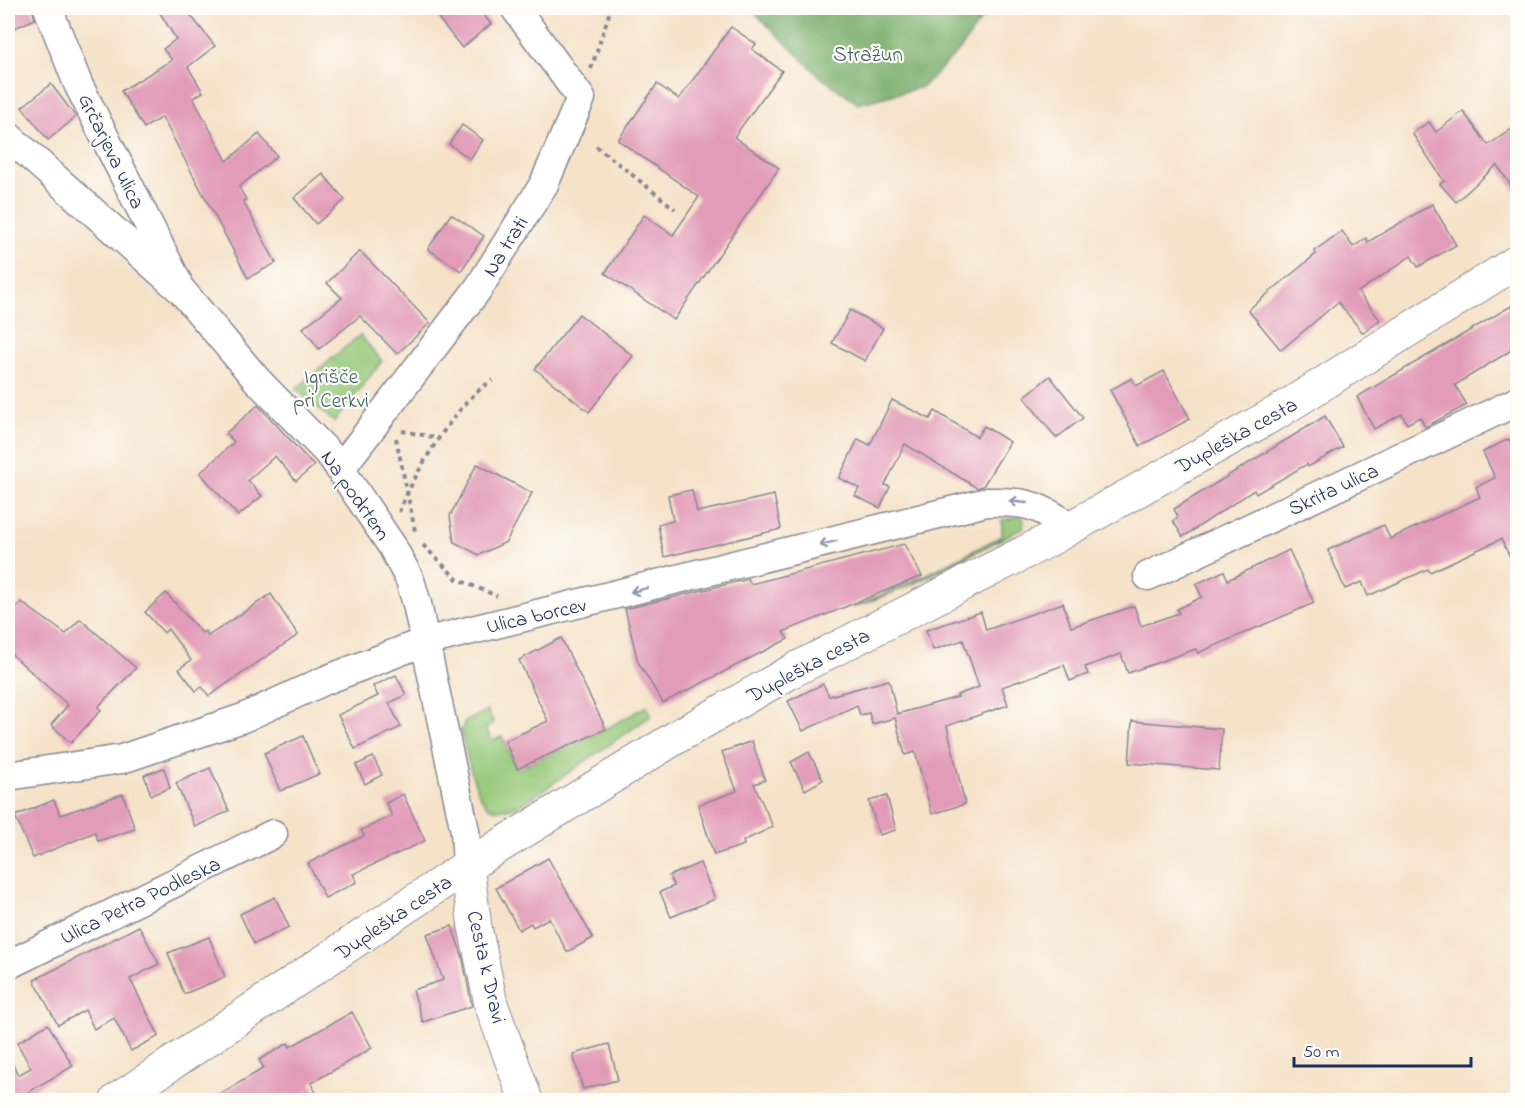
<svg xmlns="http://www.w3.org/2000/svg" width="1525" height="1108" viewBox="0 0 1525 1108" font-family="'Indie Flower',sans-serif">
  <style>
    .green { fill: #94c777; stroke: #587b6a; stroke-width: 1.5 }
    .forest { fill: #77ac68; stroke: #496e63; stroke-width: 1.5 }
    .building { fill: #e29bb8 }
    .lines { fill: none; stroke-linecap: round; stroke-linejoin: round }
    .street-casing { stroke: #888893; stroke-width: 31 }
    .secondary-casing { stroke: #888893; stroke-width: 35 }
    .path { stroke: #888893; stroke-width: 4; stroke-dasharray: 4.5 4.5; stroke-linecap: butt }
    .street { stroke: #fff; stroke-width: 28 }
    .secondary { stroke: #fff; stroke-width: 33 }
    .oneway { stroke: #8d97ae }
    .labels { text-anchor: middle; stroke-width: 4.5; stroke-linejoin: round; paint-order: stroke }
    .park-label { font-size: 21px; fill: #3f5d66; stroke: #fdfcf7 }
    .street-label { font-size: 21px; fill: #1b2f5e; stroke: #fdfcf7 }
  </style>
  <rect width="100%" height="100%" fill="#fdfcf7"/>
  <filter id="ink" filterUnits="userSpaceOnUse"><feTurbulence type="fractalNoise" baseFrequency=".0167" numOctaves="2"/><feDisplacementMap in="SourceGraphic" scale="12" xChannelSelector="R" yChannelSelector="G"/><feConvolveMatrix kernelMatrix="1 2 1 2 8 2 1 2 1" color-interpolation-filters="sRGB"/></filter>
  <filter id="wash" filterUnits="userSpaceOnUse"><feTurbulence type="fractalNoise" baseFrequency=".008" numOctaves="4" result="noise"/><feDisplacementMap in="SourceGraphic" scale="24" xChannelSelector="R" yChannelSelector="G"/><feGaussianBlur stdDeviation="1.35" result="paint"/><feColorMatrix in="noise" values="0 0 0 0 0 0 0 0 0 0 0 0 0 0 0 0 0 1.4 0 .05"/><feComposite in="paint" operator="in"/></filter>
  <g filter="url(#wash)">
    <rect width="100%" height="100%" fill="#f5e2c8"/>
    <g class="green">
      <polygon points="360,335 382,361 334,422 296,389"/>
      <polygon points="1020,516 1024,520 1023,528 907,587 852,608 922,577 1002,536 1002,520"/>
      <path d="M647,706l4,10 -128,88c-11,3 -21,8 -32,4 -16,-6 -26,-61 -30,-77l4,-9 22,-12 7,13 -9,5 8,13 9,-5 15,33 89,-40z"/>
    </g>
    <polygon class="forest" points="750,8 989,8 960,50 922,87 858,104 819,76"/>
    <g id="blocks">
      <g class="building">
        <polygon points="8,8 32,8 35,19 8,31"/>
        <polygon points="157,8 185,8 215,46 188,67 203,92 193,98 227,161 259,134 277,156 239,187 246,200 243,201 276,263 248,278 162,117 144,128 121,91 172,60 163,49 176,39"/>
        <polygon points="430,8 478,8 491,24 462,48"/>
        <polygon points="731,27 756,44 752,49 782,71 734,137 779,168 674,320 605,273 644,215 673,235 699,197 618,140 657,84 679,99"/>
        <polygon points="51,84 76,117 48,140 22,107"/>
        <polygon points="1463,111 1488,145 1518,125 1518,196 1497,165 1456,202 1440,184 1444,181 1412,133 1429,122 1436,132"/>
        <polygon points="462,125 483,140 470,159 449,144"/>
        <polygon points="323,174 345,200 316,224 294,198"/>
        <polygon points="1432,204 1456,245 1418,267 1411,256 1358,292 1380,320 1363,333 1338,302 1281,350 1248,310 1316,254 1314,251 1342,231 1353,247 1366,238 1368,242"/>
        <polygon points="451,214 484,236 461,271 428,249"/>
        <polygon points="360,251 430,323 397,354 360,316 319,349 303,328 342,298 327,283"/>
        <polygon points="1511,306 1518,318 1518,346 1455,385 1467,405 1425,427 1420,417 1407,424 1402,414 1374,429 1357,397"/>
        <polygon points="850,310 883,328 865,361 832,343"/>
        <polygon points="579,314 633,356 589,412 535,369"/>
        <polygon points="1164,371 1190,419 1140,446 1110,390 1132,378 1136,386"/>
        <polygon points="1050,376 1083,418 1056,438 1024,397"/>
        <polygon points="892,400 930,419 935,411 977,437 984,426 1010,442 983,486 977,488 905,444 885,485 890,487 880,508 855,496 859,488 839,478 858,439 870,445"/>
        <polygon points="258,405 314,466 296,481 275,456 248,480 262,496 238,516 200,473 234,442 226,433"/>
        <polygon points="1325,416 1343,447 1308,467 1307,464 1256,494 1254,490 1183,537 1173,521 1178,517 1174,509"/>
        <polygon points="1509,439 1518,457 1518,573 1501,539 1430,572 1428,569 1368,596 1362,582 1345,589 1328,550 1384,525 1390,539 1480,497 1476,487 1495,478 1483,452"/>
        <polygon points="477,464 532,493 506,542 479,555 454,542 450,516"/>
        <polygon points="692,490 697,512 774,495 781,529 664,557 658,524 673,521 668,495"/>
        <polygon points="904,544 922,576 783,632 788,639 663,703 638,662 625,609 748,579 751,584"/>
        <polygon points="1289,550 1314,603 1198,653 1196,649 1128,673 1121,654 1085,667 1088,674 1070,681 1064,665 1002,687 1008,705 947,726 965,804 932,814 915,752 905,755 895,718 872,724 869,713 860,715 857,705 803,731 788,701 823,684 829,696 889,680 897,714 958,697 957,695 979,687 963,640 933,650 926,630 981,612 986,630 1063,603 1071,627 1134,606 1141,626 1179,613 1177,609 1202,597 1196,584 1224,571 1228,580"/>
        <polygon points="166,593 202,633 205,631 208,636 271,594 298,635 209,696 202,687 196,691 179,669 191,660 168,629 164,633 145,612"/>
        <polygon points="21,602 66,634 80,619 136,668 98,707 101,710 71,743 51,725 68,705 8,651 8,620"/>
        <polygon points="561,638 606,729 517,769 505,741 548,721 519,660"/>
        <polygon points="396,675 406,695 389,703 401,727 355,749 338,715 378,696 373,686"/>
        <polygon points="1132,721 1222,729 1219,770 1129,763"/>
        <polygon points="303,736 319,774 280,791 264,753"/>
        <polygon points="752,741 765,780 754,784 773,827 743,841 744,845 714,855 698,805 737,791 722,752"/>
        <polygon points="809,752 823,780 805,790 791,762"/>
        <polygon points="373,757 382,775 365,784 356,765"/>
        <polygon points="164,768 170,788 151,795 144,775"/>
        <polygon points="210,768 229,811 195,827 176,783"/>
        <polygon points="123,794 135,829 98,841 95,832 33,858 15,816 54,800 60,815"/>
        <polygon points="403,794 425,841 353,874 357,882 325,898 308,863 364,836 361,830 392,816 386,803"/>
        <polygon points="887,796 896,830 879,835 869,801"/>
        <polygon points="548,858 593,938 567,952 549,918 533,927 531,923 519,930 496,888"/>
        <polygon points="700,863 715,899 671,917 660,892 674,886 669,876"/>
        <polygon points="275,897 289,927 254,944 240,914"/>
        <polygon points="139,926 159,964 130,979 159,1036 131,1051 114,1018 94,1029 85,1010 58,1025 34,980"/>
        <polygon points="452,926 462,955 472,1006 423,1022 413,990 443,980 427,934"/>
        <polygon points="209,937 225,977 184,994 168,953"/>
        <polygon points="352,1012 372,1048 311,1083 320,1101 208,1101 264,1068 259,1060 288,1043 290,1047"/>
        <polygon points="48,1024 73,1066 28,1092 32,1101 8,1101 8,1054 18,1075 31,1068 17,1043"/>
        <polygon points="609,1044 618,1080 583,1089 573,1054"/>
      </g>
    </g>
  </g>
  <g filter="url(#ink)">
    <use href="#blocks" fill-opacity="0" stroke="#888893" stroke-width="1.5"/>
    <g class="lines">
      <g class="street-casing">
        <g id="street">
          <polyline points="48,8 78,84 177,281"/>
          <polyline points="8,136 182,291 257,380 332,457 392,546 410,580 417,604 465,831 467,866"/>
          <polyline points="340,469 478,289 544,184 581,98 515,8"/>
          <polyline points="1148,576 1518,401"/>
          <path d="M8,776l114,-17 121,-41 83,-38 98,-38 563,-140c38,-1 52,3 83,25"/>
          <polyline points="8,965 273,834"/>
        </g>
      </g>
      <g class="secondary-casing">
        <g id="secondary">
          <polyline points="467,866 475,927 491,1004 526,1100"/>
          <polyline points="117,1100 467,866 680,735 794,670 1045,542 1278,412 1518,261"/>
        </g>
      </g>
      <g class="path">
        <polyline points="591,69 611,8"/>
        <polyline points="596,146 675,209"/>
        <polyline points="402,431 439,438"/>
        <polyline points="396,438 415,531"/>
        <path d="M399,512c16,-40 57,-110 94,-132"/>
        <polyline points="423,545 457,579 497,596"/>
      </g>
      <use href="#street" class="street"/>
      <use href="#secondary" class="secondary"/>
    </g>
    <defs><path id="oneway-shaft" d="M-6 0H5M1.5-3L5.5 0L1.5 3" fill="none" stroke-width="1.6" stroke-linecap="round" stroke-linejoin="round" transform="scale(1.5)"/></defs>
    <g class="oneway">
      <use href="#oneway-shaft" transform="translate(1018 502) rotate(-174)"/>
      <use href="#oneway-shaft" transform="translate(828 543) rotate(166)"/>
      <use href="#oneway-shaft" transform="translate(639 590) rotate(166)"/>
    </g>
  </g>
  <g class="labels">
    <g class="park-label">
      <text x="868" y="61">Stražun</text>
      <text x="331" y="383">Igrišče<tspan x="331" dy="24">pri Cerkvi</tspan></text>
    </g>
    <g class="street-label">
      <text transform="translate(112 151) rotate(64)" y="7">Grčarjeva ulica</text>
      <text transform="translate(505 246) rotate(-58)" y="7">Na trati</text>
      <text transform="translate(1236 435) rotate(-29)" y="7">Dupleška cesta</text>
      <text transform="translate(1333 489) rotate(-25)" y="7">Skrita ulica</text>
      <text transform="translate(356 495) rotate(55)" y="7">Na podrtem</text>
      <text transform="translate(536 615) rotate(-13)" y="7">Ulica borcev</text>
      <text transform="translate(808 665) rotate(-28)" y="7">Dupleška cesta</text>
      <text transform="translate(140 900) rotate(-26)" y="7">Ulica Petra Podleska</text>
      <text transform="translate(393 917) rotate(-34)" y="7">Dupleška cesta</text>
      <text transform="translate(487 967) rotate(77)" y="7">Cesta k Dravi</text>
    </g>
  </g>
  <rect width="1525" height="1108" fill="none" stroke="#fdfcf7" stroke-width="30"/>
  <path d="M1294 1057v9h177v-9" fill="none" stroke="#1b2f5e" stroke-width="3"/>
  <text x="1303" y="1057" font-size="18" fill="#1b2f5e" stroke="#fdfcf7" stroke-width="4.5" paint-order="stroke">50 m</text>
</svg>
